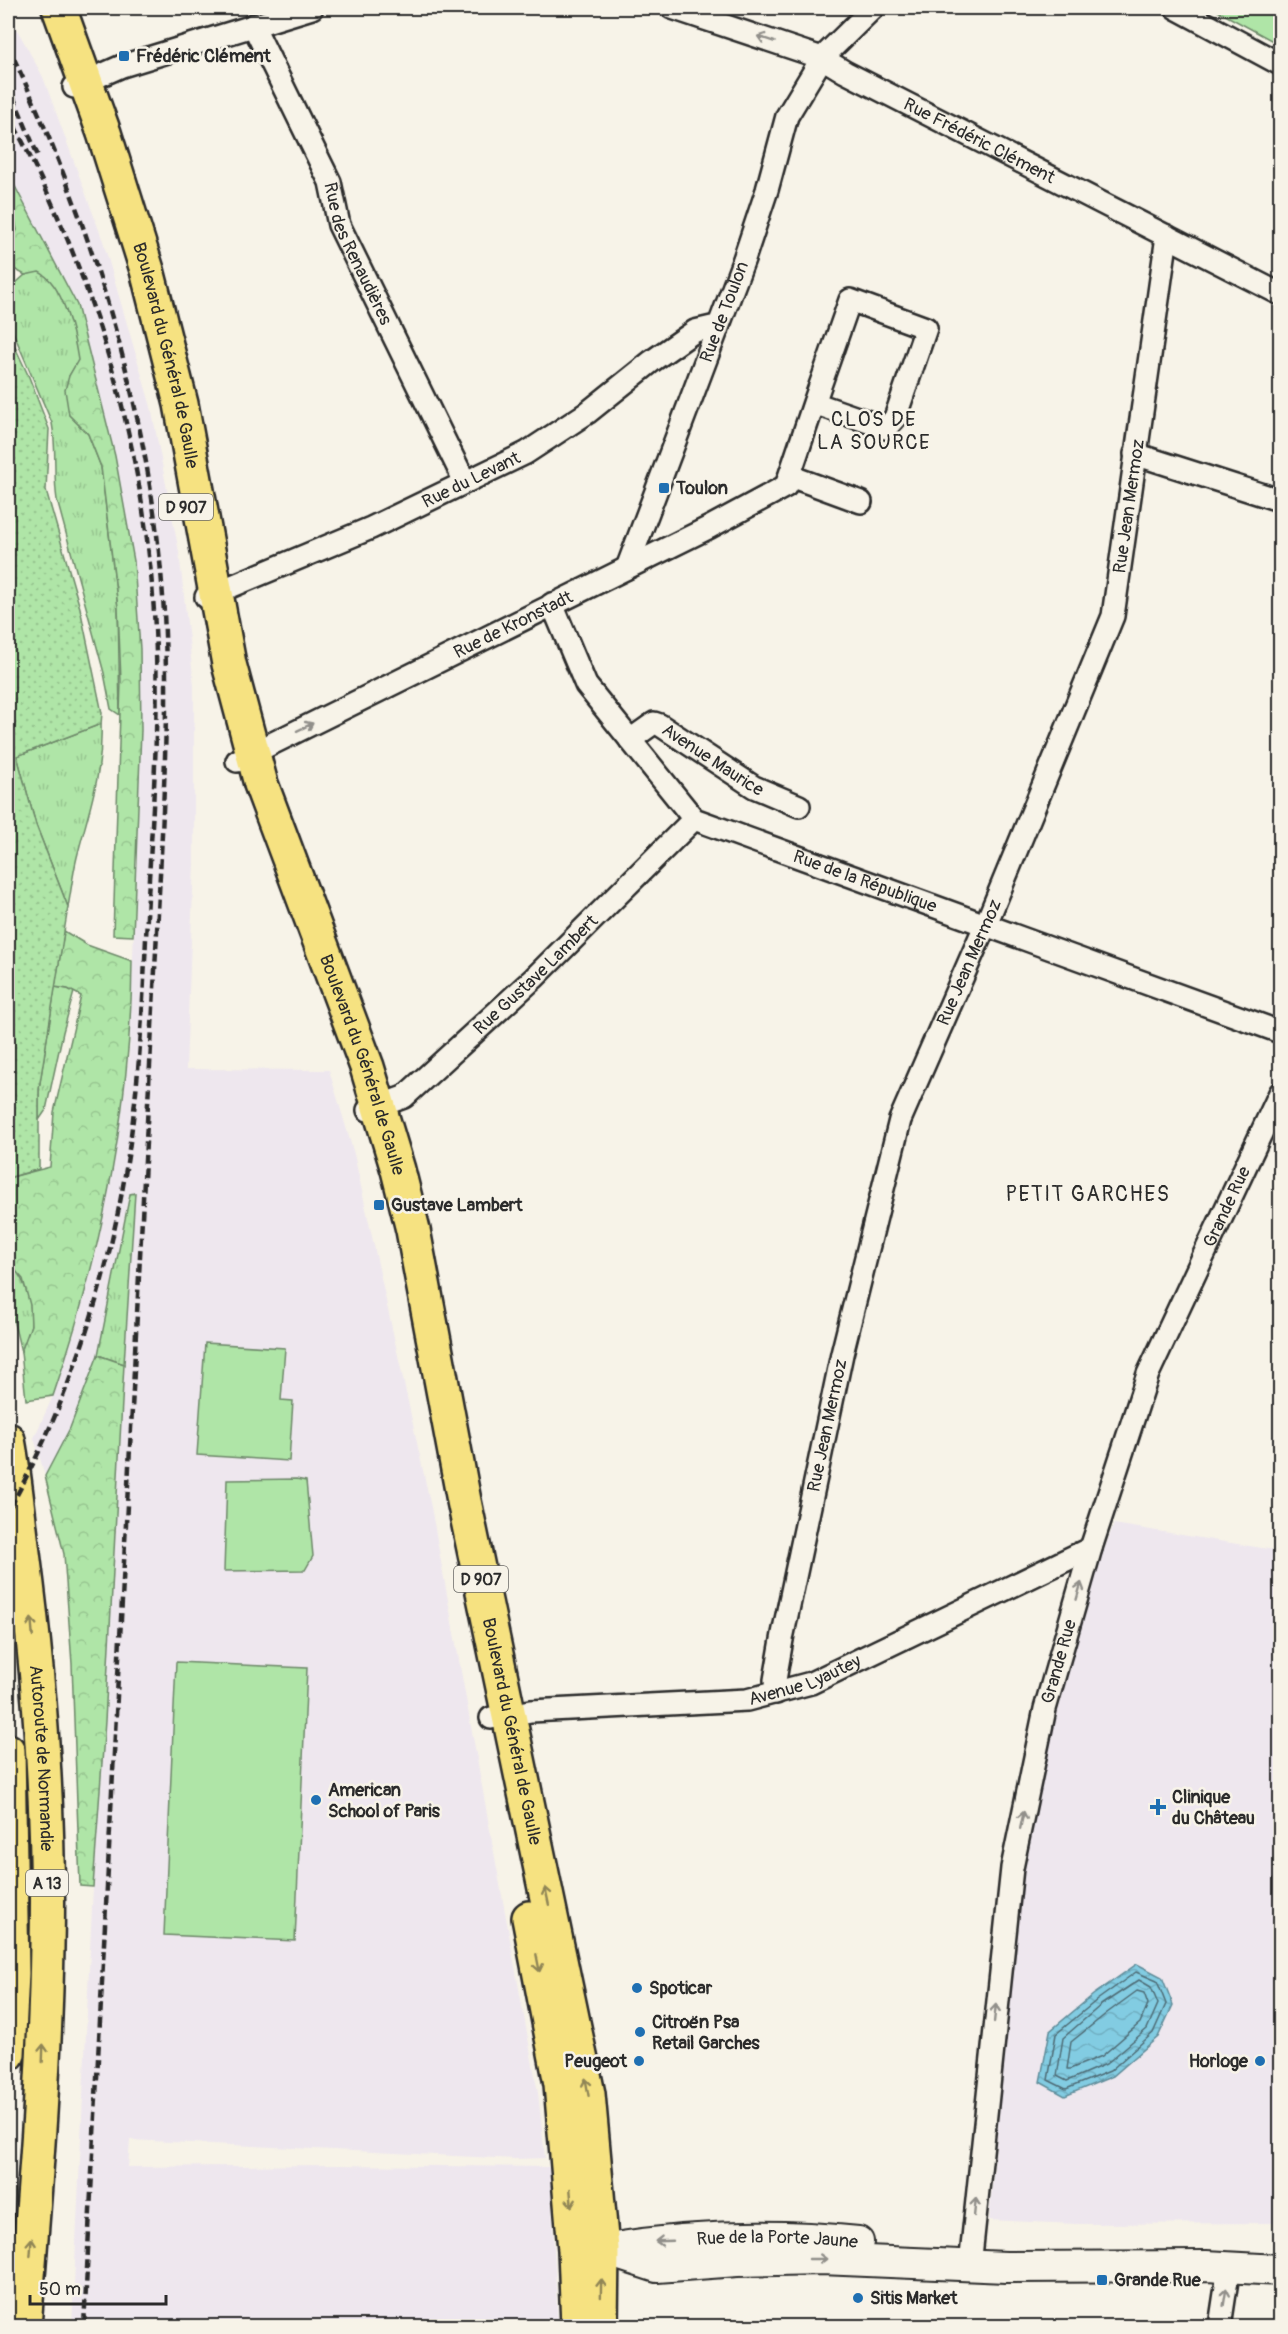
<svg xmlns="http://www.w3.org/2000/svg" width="1288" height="2334" viewBox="0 0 1288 2334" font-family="Pangolin,sans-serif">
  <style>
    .built { fill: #eee7ee }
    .grass { fill: url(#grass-tufts); stroke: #6d8869; stroke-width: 1.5 }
    .forest { fill: url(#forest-crowns); stroke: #6d8869; stroke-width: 1.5 }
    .park { fill: #afe5a7; stroke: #6d8869; stroke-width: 1.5 }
    .garden { fill: url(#garden-dots); stroke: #6d8869; stroke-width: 1.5 }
    .water { fill: url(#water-waves); stroke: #5f8c99; stroke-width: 1.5 }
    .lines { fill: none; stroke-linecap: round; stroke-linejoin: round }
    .shore { stroke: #4e6b74; stroke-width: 1.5 }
    .minor-casing { stroke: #2b2b2b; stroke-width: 26 }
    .secondary-casing { stroke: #2b2b2b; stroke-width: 34 }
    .primary-casing { stroke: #2b2b2b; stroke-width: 38 }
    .motorway-casing { stroke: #2b2b2b; stroke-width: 38 }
    .minor { stroke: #f7f3e8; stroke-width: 21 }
    .secondary { stroke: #f7f3e8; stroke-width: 30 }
    .primary { stroke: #f6e281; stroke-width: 33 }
    .motorway { stroke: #f6e281; stroke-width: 33 }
    .rail { stroke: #2b2b2b; stroke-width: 4.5; stroke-dasharray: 9 4.5; stroke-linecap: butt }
    .oneway { stroke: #918f8a }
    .oneway2 { stroke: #908656 }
    .poi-dot { fill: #1f6fb2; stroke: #f7f3e8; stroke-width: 2 }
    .labels { text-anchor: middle; stroke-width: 5; stroke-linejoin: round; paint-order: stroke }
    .shield { fill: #f7f3e8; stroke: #686764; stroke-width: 1.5 }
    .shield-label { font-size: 16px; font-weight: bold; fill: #2b2b2b }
    .poi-label { font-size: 18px; font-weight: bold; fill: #2b2b2b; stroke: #f7f3e8; text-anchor: start }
    .street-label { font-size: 18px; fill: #2b2b2b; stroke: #f7f3e8 }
    .neighbourhood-label { font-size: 20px; letter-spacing: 1.5px; fill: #2b2b2b; stroke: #f7f3e8 }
    .quarter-label { font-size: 21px; letter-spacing: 1.5px; fill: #2b2b2b; stroke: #f7f3e8 }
  </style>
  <defs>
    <pattern id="grass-tufts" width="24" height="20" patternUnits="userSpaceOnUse" patternTransform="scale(1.5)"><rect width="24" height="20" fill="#afe5a7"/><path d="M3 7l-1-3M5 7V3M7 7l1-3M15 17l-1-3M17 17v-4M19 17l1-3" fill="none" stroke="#97c590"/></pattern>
    <pattern id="forest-crowns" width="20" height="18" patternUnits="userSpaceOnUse" patternTransform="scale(1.5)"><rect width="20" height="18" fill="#afe5a7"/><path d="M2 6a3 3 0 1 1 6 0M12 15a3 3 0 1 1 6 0" fill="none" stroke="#97c590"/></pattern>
    <pattern id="garden-dots" width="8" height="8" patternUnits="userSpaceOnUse" patternTransform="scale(1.5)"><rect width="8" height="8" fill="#afe5a7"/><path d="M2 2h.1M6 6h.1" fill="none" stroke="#97c590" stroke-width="1.8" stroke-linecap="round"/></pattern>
    <pattern id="water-waves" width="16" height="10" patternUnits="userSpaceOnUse" patternTransform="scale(1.5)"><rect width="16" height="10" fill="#82cce2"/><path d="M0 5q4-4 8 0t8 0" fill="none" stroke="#70afc2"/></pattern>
  </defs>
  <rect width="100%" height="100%" fill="#f7f3e8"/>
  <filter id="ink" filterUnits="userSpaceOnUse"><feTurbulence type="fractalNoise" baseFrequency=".0167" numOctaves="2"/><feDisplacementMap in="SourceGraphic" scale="12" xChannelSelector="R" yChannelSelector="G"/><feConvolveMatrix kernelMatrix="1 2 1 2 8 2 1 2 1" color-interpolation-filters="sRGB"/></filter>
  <g filter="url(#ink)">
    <g class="built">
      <polygon points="8,13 43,77 103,241 151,407 179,552 194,685 194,864 186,1069 329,1070 354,1154 431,1507 538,2093 545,2158 516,2159 130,2140 128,2167 334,2165 550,2167 558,2326 72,2326 93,1887 105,1721 134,1193 129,1194 98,1355 70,1428 45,1476 34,1438 53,1396 75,1330 97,1249 122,1110 129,1052 132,985 141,730 140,649 134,561 115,456 77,305 8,173"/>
      <polygon points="1114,1524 1280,1551 1280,2223 1076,2224 989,2220 1020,1886 1053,1728 1100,1560"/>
    </g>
    <g class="grass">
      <path d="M39,271c25,12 35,63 40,89l-10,16v39l19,19 13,33 17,140 2,108 -9,-6 -7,-36 -47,-173c-4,-26 0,-51 -5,-77l-44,-103v-30l17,-15z"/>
      <path d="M101,724c2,51 -12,85 -24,133 -4,16 -6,34 -9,50l-32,-82 -19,-69z"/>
      <polygon points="55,987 68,989 74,992 63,1032 46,1110 39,1120 39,1089"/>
      <polygon points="135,1193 124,1364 98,1355 130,1194"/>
      <path d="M8,1262c16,14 25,39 23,62 -1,9 -7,19 -10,28l-13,-54z"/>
    </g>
    <g class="forest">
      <path d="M8,173l69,132 38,151 19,105 6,88 1,81 -8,206 -20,-1 8,-254 -3,-74 -17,-140 -13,-33 -19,-19 -4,-25 4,-14 9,-16c-4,-26 -15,-77 -39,-88l-14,3 -11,-6c-5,-16 -6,-24 3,-39l-2,-11 -7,-12z"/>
      <path d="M64,931l23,14 45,16c-1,149 -31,295 -79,435l-27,4 -5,-48 10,-27 -1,-20 -7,-26 -15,-17v-84l42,-11 4,-55 27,-116 -13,-7 -13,-2z"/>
      <polygon points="98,1355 124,1364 105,1721 93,1887 80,1886 72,1664 64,1554 45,1476 70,1428"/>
    </g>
    <g class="park">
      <polygon points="1218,8 1280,8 1280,45 1216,10"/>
      <polygon points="205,1343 285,1348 281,1400 293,1401 289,1461 197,1455"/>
      <polygon points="296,1479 306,1481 313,1556 305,1570 224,1571 227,1480"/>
      <polygon points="176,1662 307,1668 295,1941 164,1935"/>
    </g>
    <polygon class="garden" points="8,332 29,377 49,429 46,490 80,608 102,713 101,724 17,756 36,825 68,907 39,1089 39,1169 8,1178"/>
    <polygon class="water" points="1137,1964 1162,1977 1173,2005 1158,2037 1113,2076 1065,2096 1040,2082 1050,2031 1093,1995"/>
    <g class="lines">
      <g class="shore">
        <polygon points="1136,1972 1157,1981 1166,2004 1153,2033 1110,2071 1066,2089 1048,2080 1056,2034 1097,2000"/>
        <polygon points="1139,1980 1151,1987 1158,2004 1147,2029 1106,2064 1067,2081 1057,2076 1063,2038 1101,2005"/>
        <polygon points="1137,1991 1144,1993 1148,2004 1140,2023 1102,2056 1070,2069 1067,2069 1071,2042 1107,2013"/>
      </g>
      <g class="minor-casing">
        <g id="minor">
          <path id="s1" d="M672,8l150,50 23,14 435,222"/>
          <polyline points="1176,8 1280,64"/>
          <path id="s2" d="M253,25l77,157 9,43 126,257"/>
          <polyline points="74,87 122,66 312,8"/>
          <polyline points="1135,454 1279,500"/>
          <polyline points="790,476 861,502"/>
          <path id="s3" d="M627,568l117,-309 23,-69 20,-74 35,-58 51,-50"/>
          <path id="s4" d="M206,597l165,-69 155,-75 61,-40 65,-52 43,-30 17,-4 5,3"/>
          <path id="s5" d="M552,604l34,81 108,134 586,213"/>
          <path id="s6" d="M630,740l24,-17 6,2 94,62 45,19"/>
          <path id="s7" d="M237,761l473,-234 76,-41 28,-83 72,25 9,-10 31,-90 -76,-28 -36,103"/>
          <path id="s8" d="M368,1110l36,-13 130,-119 160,-159"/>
          <path id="s9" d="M776,1693l-1,-13 8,-46 59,-280 58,-234 91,-208 122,-296 54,-380"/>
          <path id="s10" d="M491,1718l40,-7 216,-11 64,-17 280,-135"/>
          <path id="s11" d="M970,2266l42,-398 33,-159 46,-161 57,-174 132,-281"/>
          <polyline points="1220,2326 1229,2267"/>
        </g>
      </g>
      <g class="secondary-casing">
        <g id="secondary">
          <polyline points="602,2249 657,2267 737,2261 821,2259 1006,2267 1206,2266 1280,2270"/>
          <path id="s12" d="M607,2249c82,-13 168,-16 251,-7"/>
        </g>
      </g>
      <g class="primary-casing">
        <g id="primary">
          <path id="s13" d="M59,8l45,125 43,137 34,134 48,260 32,120 106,283 31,103 15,60 51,271 124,593 14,155 -1,77"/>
          <polyline points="529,1918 561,2084 575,2250 578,2326"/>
        </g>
      </g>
      <g class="motorway-casing">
        <g id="motorway">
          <path id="s14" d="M8,1440c7,37 10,75 15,113 17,130 27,262 24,393 -2,127 -13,254 -23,380"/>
          <polyline points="8,1751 12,1973 8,2054"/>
        </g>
      </g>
      <use href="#minor" class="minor"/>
      <use href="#secondary" class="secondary"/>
      <use href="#primary" class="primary"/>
      <use href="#motorway" class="motorway"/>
      <g class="rail">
        <path d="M8,46c81,169 142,363 155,551 6,86 2,172 -2,258l-77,1471"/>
        <polyline points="8,84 38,156"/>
        <path d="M8,114c83,153 135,323 146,498 7,101 -2,203 -7,304 -3,68 -6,136 -14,203 -16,136 -58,274 -125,392"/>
      </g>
    </g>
    <defs><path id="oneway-shaft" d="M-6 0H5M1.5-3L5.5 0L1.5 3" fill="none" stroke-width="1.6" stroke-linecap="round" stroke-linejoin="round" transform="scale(1.5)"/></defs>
    <g class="oneway">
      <use href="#oneway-shaft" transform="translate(766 39) rotate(-162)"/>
      <use href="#oneway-shaft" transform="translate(305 727) rotate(-26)"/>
      <use href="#oneway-shaft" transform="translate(1079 1591) rotate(-74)"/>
      <use href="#oneway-shaft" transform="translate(1022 1820) rotate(-78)"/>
      <use href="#oneway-shaft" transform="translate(995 2013) rotate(-84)"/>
      <use href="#oneway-shaft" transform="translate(975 2207) rotate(-84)"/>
      <use href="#oneway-shaft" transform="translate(664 2241) rotate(178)"/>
      <use href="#oneway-shaft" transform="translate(818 2259)"/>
      <use href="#oneway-shaft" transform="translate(1225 2297) rotate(-81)"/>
    </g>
    <g class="oneway2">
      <use href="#oneway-shaft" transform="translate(32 1627) rotate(-95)"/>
      <use href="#oneway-shaft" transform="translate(547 1896) rotate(-102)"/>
      <use href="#oneway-shaft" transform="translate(538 1963) rotate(79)"/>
      <use href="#oneway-shaft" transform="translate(43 2053) rotate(-88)"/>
      <use href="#oneway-shaft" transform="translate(587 2087) rotate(-100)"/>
      <use href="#oneway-shaft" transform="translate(571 2198) rotate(85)"/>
      <use href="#oneway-shaft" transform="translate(31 2247) rotate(-86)"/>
      <use href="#oneway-shaft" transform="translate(601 2288) rotate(-89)"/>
    </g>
  </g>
  <g class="poi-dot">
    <rect x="118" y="50" width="12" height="12" rx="3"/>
    <rect x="658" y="482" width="12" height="12" rx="3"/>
    <rect x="373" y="1199" width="12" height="12" rx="3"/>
    <circle cx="316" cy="1800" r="6"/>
    <path d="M1155 1798h6v6h6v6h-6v6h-6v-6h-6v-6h6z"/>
    <circle cx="637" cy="1988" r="6"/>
    <circle cx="640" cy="2032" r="6"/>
    <circle cx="639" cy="2061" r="6"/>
    <circle cx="1260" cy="2061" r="6"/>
    <rect x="1096" y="2274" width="12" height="12" rx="3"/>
    <circle cx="858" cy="2298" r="6"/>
  </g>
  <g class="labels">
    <g class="shield">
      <rect x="159" y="494" width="54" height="26" rx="4.5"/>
      <rect x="454" y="1566" width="54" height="26" rx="4.5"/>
      <rect x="26" y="1870" width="42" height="26" rx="4.5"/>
    </g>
    <g class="shield-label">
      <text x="186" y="513">D 907</text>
      <text x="481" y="1585">D 907</text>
      <text x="47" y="1889">A 13</text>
    </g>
    <g class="poi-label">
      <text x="136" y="62">Frédéric Clément</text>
      <text x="676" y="494">Toulon</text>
      <text x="391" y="1211">Gustave Lambert</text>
      <text x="328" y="1796">American<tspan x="328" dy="21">School of Paris</tspan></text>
      <text x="1172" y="1803">Clinique<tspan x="1172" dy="21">du Château</tspan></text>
      <text x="649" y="1994">Spoticar</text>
      <text x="652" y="2028">Citroën Psa<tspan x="652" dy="21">Retail Garches</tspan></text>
      <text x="627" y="2067" text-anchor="end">Peugeot</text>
      <text x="1248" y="2067" text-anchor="end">Horloge</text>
      <text x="1114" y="2286">Grande Rue</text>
      <text x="870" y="2304">Sitis Market</text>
    </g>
    <g class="street-label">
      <text dy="6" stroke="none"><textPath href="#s1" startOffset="336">Rue Frédéric Clément</textPath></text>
      <text dy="6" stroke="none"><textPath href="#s2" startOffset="252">Rue des Renaudières</textPath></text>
      <text dy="6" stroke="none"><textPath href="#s3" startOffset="274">Rue de Toulon</textPath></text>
      <text dy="6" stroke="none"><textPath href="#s13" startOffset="364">Boulevard du Général de Gaulle</textPath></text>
      <text dy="6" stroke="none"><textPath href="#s4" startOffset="290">Rue du Levant</textPath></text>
      <text dy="6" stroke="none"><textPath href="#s9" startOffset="1245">Rue Jean Mermoz</textPath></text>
      <text dy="6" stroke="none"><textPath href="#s7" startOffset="308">Rue de Kronstadt</textPath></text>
      <text dy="6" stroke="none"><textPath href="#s6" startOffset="99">Avenue Maurice</textPath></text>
      <text dy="6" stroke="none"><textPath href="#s5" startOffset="442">Rue de la République</textPath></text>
      <text dy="6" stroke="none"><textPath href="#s9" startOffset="759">Rue Jean Mermoz</textPath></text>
      <text dy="6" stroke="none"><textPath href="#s8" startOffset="218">Rue Gustave Lambert</textPath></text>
      <text dy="6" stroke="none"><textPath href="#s13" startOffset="1102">Boulevard du Général de Gaulle</textPath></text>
      <text dy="6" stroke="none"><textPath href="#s11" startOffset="1098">Grande Rue</textPath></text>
      <text dy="6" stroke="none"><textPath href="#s9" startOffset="273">Rue Jean Mermoz</textPath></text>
      <text dy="6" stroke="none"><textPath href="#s11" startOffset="612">Grande Rue</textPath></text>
      <text dy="6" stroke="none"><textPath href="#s10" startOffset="318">Avenue Lyautey</textPath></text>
      <text dy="6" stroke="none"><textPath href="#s13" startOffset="1786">Boulevard du Général de Gaulle</textPath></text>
      <text dy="6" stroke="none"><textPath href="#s14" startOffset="320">Autoroute de Normandie</textPath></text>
      <text dy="6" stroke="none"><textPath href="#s12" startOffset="171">Rue de la Porte Jaune</textPath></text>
    </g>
    <g class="neighbourhood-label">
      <text x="874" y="426">CLOS DE<tspan x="874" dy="23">LA SOURCE</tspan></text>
    </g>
    <g class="quarter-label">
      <text x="1088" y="1201">PETIT GARCHES</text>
    </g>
  </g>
  <rect width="1288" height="2334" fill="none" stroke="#f7f3e8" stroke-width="30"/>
  <rect x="15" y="15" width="1258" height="2304" fill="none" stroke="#2b2b2b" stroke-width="2" filter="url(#ink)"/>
  <path d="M30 2295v9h136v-9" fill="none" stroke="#2b2b2b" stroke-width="3"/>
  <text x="39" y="2295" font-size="18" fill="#2b2b2b" stroke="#f7f3e8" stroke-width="4.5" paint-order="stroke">50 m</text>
</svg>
